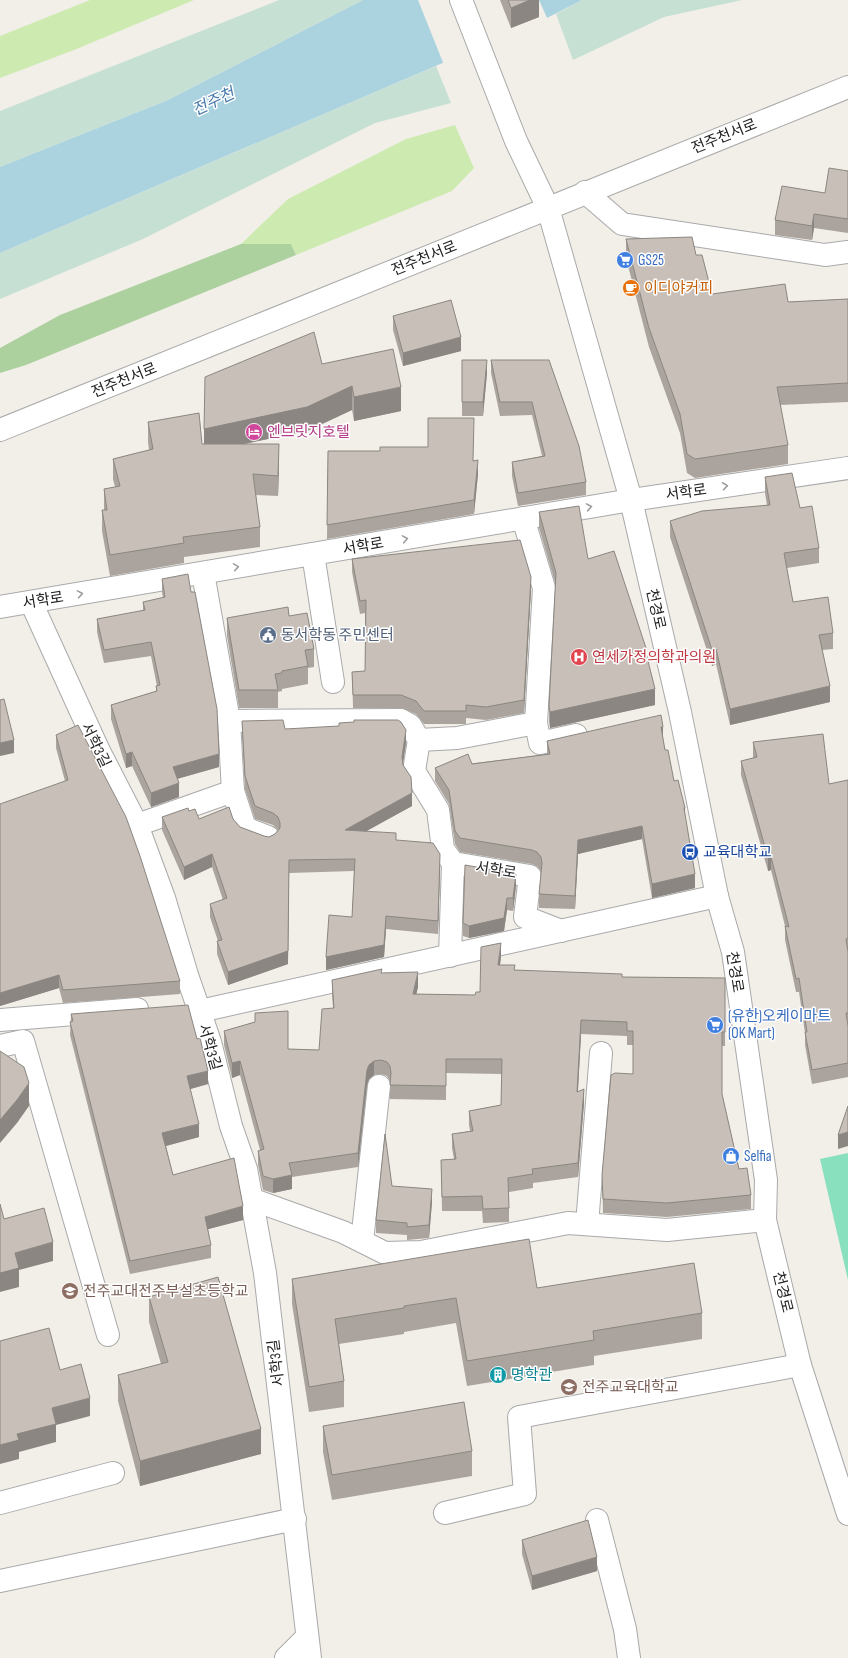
<svg xmlns="http://www.w3.org/2000/svg" width="848" height="1658" viewBox="0 0 848 1658" font-family="'Sofia Sans Condensed','Noto Sans KR',sans-serif">
  <style>
    .grass { fill: #cdebb0 }
    .forest { fill: #add19e }
    .wetland { fill: #c6e0d4 }
    .pitch { fill: #88e0be }
    .water { fill: #aad3df }
    .pier { fill: #f2efe9 }
    .lines { fill: none; stroke-linecap: round; stroke-linejoin: round }
    .minor-casing { stroke: #a9a9a9; stroke-width: 24 }
    .minor { stroke: #fff; stroke-width: 22 }
    .wall { fill: #aba49e }
    .shaded-wall { fill: #8b8681 }
    .building { fill: #c7bfb8; stroke: #8b8681 }
    .oneway { stroke: #9c9c9c }
    .labels { text-anchor: middle; stroke-width: 3; stroke-linejoin: round; paint-order: stroke }
    .street-label { font-size: 15px; fill: #222; stroke: #fff }
    .shop-label { font-size: 15px; fill: #366cbe; stroke: #fff; text-anchor: start }
    .food-label { font-size: 15px; fill: #c56008; stroke: #fff; text-anchor: start }
    .hotel-label { font-size: 15px; fill: #b23c85; stroke: #fff; text-anchor: start }
    .service-label { font-size: 15px; fill: #4e5e75; stroke: #fff; text-anchor: start }
    .health-label { font-size: 15px; fill: #be3a42; stroke: #fff; text-anchor: start }
    .transit-label { font-size: 15px; fill: #164399; stroke: #fff; text-anchor: start }
    .education-label { font-size: 15px; fill: #785e54; stroke: #fff; text-anchor: start }
    .culture-label { font-size: 15px; fill: #0d838f; stroke: #fff; text-anchor: start }
    .water-label { font-size: 16px; font-style: italic; fill: #4a7aab; stroke: #fff }
  </style>
  <rect width="100%" height="100%" fill="#f2efe9"/>
  <g class="grass">
    <polygon points="90,0 194,0 74,50 0,78 0,36"/>
    <polygon points="455,125 474,168 452,191 296,255 291,244 241,244 288,199 406,139"/>
  </g>
  <polygon class="forest" points="241,244 291,244 296,255 26,365 0,373 0,348 60,315"/>
  <g class="wetland">
    <polygon points="279,0 363,0 168,100 0,167 0,111"/>
    <polygon points="582,0 742,0 664,17 573,60 556,14"/>
    <polygon points="436,66 451,103 375,123 143,239 0,299 0,253"/>
  </g>
  <polygon class="pitch" points="848,1153 848,1280 820,1159"/>
  <polygon class="water" points="363,0 582,0 547,18 0,253 0,167 168,100"/>
  <polygon class="pier" points="418,0 539,0 548,20 444,65"/>
  <g class="lines">
    <g class="minor-casing">
      <g id="minor">
        <polyline points="461,0 516,141 548,208 631,500 680,712 717,896 733,952 766,1180 765,1220 800,1365 848,1514"/>
        <polyline points="585,192 622,224 825,255 848,252"/>
        <polyline points="0,430 848,87"/>
        <polyline points="523,518 544,588 536,723"/>
        <polyline points="313,554 333,682"/>
        <polyline points="203,573 229,721 233,791 245,828 268,837"/>
        <polyline points="31,602 98,749 137,825 164,898 187,975 210,1042 231,1126 246,1169 265,1273 310,1658"/>
        <polyline points="0,607 631,500 848,468"/>
        <polyline points="229,721 401,720 410,725 419,740 414,771 438,810 443,849 453,863 450,956"/>
        <polyline points="419,740 457,738 536,723 540,743 576,735"/>
        <polyline points="137,825 233,791"/>
        <polyline points="453,863 530,876 525,917 561,931"/>
        <polyline points="200,1011 717,896"/>
        <polyline points="0,1020 137,1009"/>
        <polyline points="0,1046 23,1041 108,1335"/>
        <polyline points="251,1199 343,1232 385,1253 421,1252 568,1223 667,1230 765,1220"/>
        <polyline points="587,1224 601,1053"/>
        <polyline points="362,1241 379,1086"/>
        <polyline points="0,1503 113,1473"/>
        <polyline points="445,1513 525,1494 519,1417 800,1365"/>
        <polyline points="597,1520 625,1629 629,1658"/>
        <polyline points="0,1581 295,1519"/>
        <polyline points="286,1658 307,1637"/>
      </g>
    </g>
    <use href="#minor" class="minor"/>
  </g>
  <g class="wall">
    <polygon points="500,0 539,0 539,17 511,28"/>
    <polygon points="848,171 848,233 814,228 812,240 775,235 775,220 825,193"/>
    <polygon points="626,239 696,255 712,294 788,302 848,299 848,402 780,405 788,445 788,464 695,478 687,473 680,433 649,347 626,258"/>
    <polygon points="393,316 461,351 403,366 393,330"/>
    <polygon points="462,360 487,373 483,416 462,416"/>
    <polygon points="491,360 549,360 586,482 586,495 518,506 512,476 512,462 542,456 532,415 500,416 491,373"/>
    <polygon points="322,364 401,411 354,421 352,410 307,431 244,444 279,464 278,496 256,495 260,527 260,547 184,557 184,563 110,576 102,531 102,510 104,510 104,489 115,487 113,479 113,459 149,450 148,442 148,422 202,444 204,444"/>
    <polygon points="328,451 380,451 473,461 478,474 474,514 327,539"/>
    <polygon points="765,477 800,508 819,548 819,563 787,568 793,602 833,633 833,649 822,650 830,702 730,725 716,664 712,666 670,537 670,521 767,505 765,493"/>
    <polygon points="539,512 588,559 646,654 655,705 550,728 549,722 549,706 556,586 539,528"/>
    <polygon points="352,559 531,589 524,713 486,720 466,718 466,724 424,724 416,714 401,708 353,708 352,672 365,671 365,613 360,614 352,572"/>
    <polygon points="162,579 219,767 177,779 179,797 151,807 132,766 126,768 111,719 111,705 156,691 156,686 157,686 151,656 104,663 97,632 97,619 143,611 143,602 163,598 162,592"/>
    <polygon points="289,616 314,649 314,667 308,668 308,684 282,689 282,691 278,692 278,708 239,708 227,636 227,618"/>
    <polygon points="242,721 285,729 406,743 403,762 412,806 366,831 396,840 440,867 438,934 386,929 384,957 326,970 352,917 354,871 289,873 288,964 228,985 217,954 217,941 218,941 210,917 210,904 223,900 212,867 184,880 162,830 162,817 189,811 199,819 233,819 240,827 264,836 269,837 275,834 278,830 273,825 255,819 245,789 242,733"/>
    <polygon points="56,735 180,981 180,994 63,1003 59,988 0,1006 65,781 56,748"/>
    <polygon points="663,740 665,750 685,818 695,888 652,898 642,839 578,854 575,909 539,908 539,894 541,871 537,866 532,864 460,852 455,844 449,804 435,781 435,768 547,754 547,741"/>
    <polygon points="753,742 829,784 848,780 848,1077 812,1084 805,1045 805,1033 799,992 796,992 785,940 785,926 771,870 768,871 741,775 741,761 753,758"/>
    <polygon points="516,886 513,911 507,910 504,931 469,938 463,936 463,923"/>
    <polygon points="501,957 500,965 514,970 622,977 725,978 725,1046 722,1046 722,1094 739,1169 751,1195 751,1209 667,1217 603,1213 602,1175 633,1074 633,1045 627,1045 627,1036 581,1034 578,1092 584,1103 578,1177 533,1183 533,1188 509,1192 509,1222 483,1223 482,1211 442,1211 441,1160 454,1159 452,1148 452,1134 470,1131 469,1125 469,1111 501,1105 502,1074 446,1073 446,1100 390,1099 390,1081 387,1076 381,1074 374,1075 369,1079 367,1085 358,1167 292,1177 292,1189 273,1193 263,1190 258,1165 258,1151 260,1150 240,1075 232,1078 224,1045 224,1031 255,1022 255,1013 288,1049 319,1050 333,1008 332,995 332,980 382,973 418,987 416,994 475,995 480,992"/>
    <polygon points="71,1014 208,1084 190,1089 199,1137 166,1146 173,1175 243,1220 208,1229 211,1245 211,1258 130,1274 70,1035"/>
    <polygon points="392,1186 432,1202 429,1238 407,1240 407,1235 376,1233 376,1220"/>
    <polygon points="292,1279 537,1288 702,1313 702,1339 594,1356 594,1365 467,1386 456,1323 404,1332 404,1334 339,1344 344,1381 344,1407 309,1412 292,1304"/>
    <polygon points="149,1297 261,1454 140,1486 118,1401 118,1375 161,1364 149,1322"/>
    <polygon points="323,1426 472,1451 472,1476 332,1500 323,1452"/>
    <polygon points="522,1540 597,1571 532,1590 522,1554"/>
  </g>
  <g class="shaded-wall">
    <polygon points="530,0 539,0 539,17 511,28 511,8"/>
    <polygon points="814,214 814,228 812,240 812,226"/>
    <polygon points="461,337 461,351 403,366 403,353"/>
    <polygon points="487,360 487,373 483,416 483,402"/>
    <polygon points="352,386 352,410 307,431 204,452 204,429"/>
    <polygon points="401,387 401,411 354,421 354,397"/>
    <polygon points="279,444 279,464 278,496 278,476"/>
    <polygon points="478,460 478,474 474,514 474,500"/>
    <polygon points="531,577 531,589 524,713 524,700"/>
    <polygon points="716,649 716,664 712,666 712,650"/>
    <polygon points="830,686 830,702 730,725 730,709"/>
    <polygon points="655,689 655,705 550,728 550,712"/>
    <polygon points="661,727 663,727 663,740"/>
    <polygon points="406,730 406,743 402,770 402,757"/>
    <polygon points="14,740 14,753 0,756 0,743"/>
    <polygon points="132,752 132,766 126,768 126,754"/>
    <polygon points="219,754 219,767 173,780 173,767"/>
    <polygon points="179,783 179,797 151,807 151,793"/>
    <polygon points="412,793 412,806 345,843 345,830"/>
    <polygon points="684,808 685,808 685,822"/>
    <polygon points="642,826 642,839 578,854 575,909 575,896 578,840"/>
    <polygon points="212,854 212,867 184,880 184,867"/>
    <polygon points="440,854 440,867 438,934 438,921"/>
    <polygon points="771,857 771,870 768,871 768,858"/>
    <polygon points="289,860 288,964 228,985 228,972"/>
    <polygon points="516,874 516,886 513,911 513,898"/>
    <polygon points="695,874 695,888 652,898 652,884"/>
    <polygon points="507,898 507,910 504,931 469,938 469,926"/>
    <polygon points="386,916 386,929 384,957 326,970 326,957"/>
    <polygon points="501,943 501,957 498,979 498,965"/>
    <polygon points="418,972 418,987 413,1008 413,994"/>
    <polygon points="59,975 59,988 0,1006 0,993"/>
    <polygon points="581,1020 581,1034 577,1107 577,1092"/>
    <polygon points="240,1061 240,1075 232,1078 232,1063"/>
    <polygon points="374,1061 374,1075 369,1079 367,1085 358,1167 358,1153 367,1070 369,1065"/>
    <polygon points="208,1071 208,1084 187,1090 187,1076"/>
    <polygon points="29,1083 29,1106 17,1123 0,1143 0,1120"/>
    <polygon points="584,1089 584,1103 578,1177 578,1163"/>
    <polygon points="199,1124 199,1137 162,1147 162,1133"/>
    <polygon points="848,1132 848,1146 838,1149 838,1135"/>
    <polygon points="292,1175 292,1189 273,1193 273,1179"/>
    <polygon points="432,1189 432,1202 429,1238 429,1225"/>
    <polygon points="243,1206 243,1220 205,1230 205,1217"/>
    <polygon points="53,1242 53,1261 19,1270 19,1287 0,1292 0,1273 15,1253"/>
    <polygon points="90,1398 90,1416 56,1425 56,1442 19,1452 19,1459 0,1464 0,1445 52,1408"/>
    <polygon points="261,1429 261,1454 140,1486 140,1461"/>
    <polygon points="597,1557 597,1571 532,1590 532,1576"/>
  </g>
  <g class="building">
    <polygon points="508,0 530,0 511,8"/>
    <polygon points="829,168 848,171 848,219 814,214 812,226 775,220 782,186 825,193"/>
    <polygon points="692,237 696,255 702,255 712,294 785,284 788,302 848,299 848,383 777,387 788,445 695,459 687,454 680,414 649,328 626,239"/>
    <polygon points="451,300 461,337 403,353 393,316"/>
    <polygon points="314,332 322,364 393,349 401,387 354,397 352,386 307,407 204,429 205,377"/>
    <polygon points="462,360 487,360 483,402 462,402"/>
    <polygon points="491,360 549,360 579,446 586,482 518,493 512,462 545,456 532,402 500,402"/>
    <polygon points="199,413 202,444 279,444 278,476 253,474 260,527 183,537 184,543 110,555 102,510 107,510 104,489 120,486 113,459 153,449 148,422"/>
    <polygon points="428,418 474,418 473,461 478,460 474,500 327,525 328,451 380,451 380,447 428,447"/>
    <polygon points="792,473 800,508 812,506 819,548 784,553 793,602 828,597 833,633 819,635 830,686 730,709 716,649 712,650 670,521 702,511 770,505 765,477"/>
    <polygon points="579,506 588,559 614,551 646,648 645,649 655,689 550,712 549,706 556,573 539,512"/>
    <polygon points="520,540 531,577 524,700 486,707 466,705 466,711 424,711 416,701 401,695 353,695 352,672 365,671 366,600 360,601 352,559"/>
    <polygon points="188,574 191,592 195,592 217,709 219,754 173,767 179,783 151,793 132,752 126,754 111,705 157,691 156,686 160,685 151,642 104,650 97,619 145,610 143,602 165,597 162,579"/>
    <polygon points="288,607 289,616 307,613 314,649 305,650 308,666 282,671 282,673 275,674 278,690 239,690 227,618"/>
    <polygon points="4,699 14,740 0,743 0,700"/>
    <polygon points="661,715 663,727 661,727 665,750 668,750 674,781 678,780 685,808 684,808 695,874 652,884 642,826 578,840 575,896 539,894 542,863 541,857 537,852 532,850 460,838 455,831 449,790 435,768 468,754 472,764 550,754 547,741"/>
    <polygon points="283,720 285,729 339,726 339,723 354,722 354,720 398,720 401,722 406,730 402,757 403,765 411,777 412,793 345,830 396,833 396,840 433,843 440,854 438,921 386,916 384,945 326,957 329,915 352,917 355,859 289,860 288,951 228,972 217,941 222,940 210,904 227,898 212,854 184,867 162,817 188,808 189,811 195,809 199,819 229,807 233,819 240,827 264,836 269,837 275,834 280,828 280,823 278,817 273,813 255,806 245,776 242,721"/>
    <polygon points="78,725 126,817 140,856 180,981 63,990 59,975 0,993 0,804 68,780 56,735"/>
    <polygon points="823,734 829,784 848,780 848,938 846,939 848,952 848,1013 846,1013 848,1026 848,1063 812,1070 805,1032 807,1032 799,978 796,979 785,926 789,927 771,857 768,858 741,761 757,757 753,742"/>
    <polygon points="465,865 516,874 513,898 507,898 504,918 469,926 463,923"/>
    <polygon points="501,943 498,965 515,965 514,970 622,974 622,977 725,978 725,1032 722,1032 722,1094 739,1169 747,1168 751,1195 667,1203 603,1199 602,1175 611,1075 615,1073 633,1074 633,1031 627,1031 627,1022 581,1020 577,1092 584,1089 578,1163 532,1169 533,1174 508,1178 509,1208 483,1209 482,1196 442,1197 441,1160 456,1159 452,1134 473,1131 469,1111 501,1105 502,1059 446,1059 446,1086 390,1085 391,1073 390,1066 387,1062 381,1060 374,1061 369,1065 367,1070 358,1153 289,1163 292,1175 273,1179 263,1176 258,1151 264,1149 240,1061 232,1063 224,1031 255,1022 255,1013 288,1011 288,1049 319,1050 322,1009 334,1008 332,980 382,969 381,973 418,972 413,994 475,995 476,992 480,992 481,947"/>
    <polygon points="188,1005 197,1039 200,1038 208,1071 187,1076 199,1124 162,1133 173,1175 234,1158 243,1206 205,1217 211,1245 130,1261 70,1022 73,1021 71,1014"/>
    <polygon points="0,1051 24,1067 29,1083 17,1100 0,1120"/>
    <polygon points="848,1106 848,1132 838,1135"/>
    <polygon points="385,1134 392,1186 432,1189 429,1225 407,1227 407,1223 376,1220"/>
    <polygon points="0,1204 4,1219 44,1208 53,1242 15,1253 19,1268 0,1273"/>
    <polygon points="529,1239 537,1288 694,1263 702,1313 593,1331 594,1340 467,1361 456,1298 404,1306 404,1308 335,1319 344,1381 309,1387 292,1279"/>
    <polygon points="218,1277 261,1429 140,1461 118,1375 168,1362 149,1297"/>
    <polygon points="49,1328 60,1370 81,1364 90,1398 52,1408 56,1424 17,1434 19,1440 0,1445 0,1341"/>
    <polygon points="464,1402 472,1451 332,1475 323,1426"/>
    <polygon points="588,1520 597,1557 532,1576 522,1540"/>
  </g>
  <defs><path id="oneway-chevron" d="M-2-3.5L2.5 0L-2 3.5" fill="none" stroke-width="1.6" stroke-linecap="round" stroke-linejoin="round"/></defs>
  <g class="oneway">
    <use href="#oneway-chevron" transform="translate(725 486) rotate(-8)"/>
    <use href="#oneway-chevron" transform="translate(589 507) rotate(-10)"/>
    <use href="#oneway-chevron" transform="translate(405 539) rotate(-10)"/>
    <use href="#oneway-chevron" transform="translate(236 567) rotate(-9)"/>
    <use href="#oneway-chevron" transform="translate(80 594) rotate(-10)"/>
  </g>
  <defs>
    <g id="supermarket-disc" transform="scale(0.9)"><circle r="9.5" fill="#3f7fe0" stroke="#fff"/><path d="M-6-5.5h2.5l.6 2H6L4.5 2H-2.5L-4.4-4H-6ZM-1.5 3.2a1.3 1.3 0 1 0 .1 0ZM3 3.2a1.3 1.3 0 1 0 .1 0Z" fill="#fff"/></g>
    <g id="cafe-disc" transform="scale(0.9)"><circle r="9.5" fill="#e8710a" stroke="#fff"/><path d="M-5.5-4.5H6V0H3Q3 3.5 0 3.5H-2.5Q-5.5 3.5-5.5 0ZM3-3.2v2h1.7v-2ZM-6 4.5H4V6H-6Z" fill="#fff"/></g>
    <g id="hotel-disc" transform="scale(0.9)"><circle r="9.5" fill="#d1479c" stroke="#fff"/><path d="M-6-4.5h1.5V1H6V5H4.5V3h-9V5H-6ZM-4 0a1.8 1.8 0 1 1 3.6 0ZM.5 0V-2.5h3Q6-2.5 6 0Z" fill="#fff"/></g>
    <g id="civic-disc" transform="scale(0.9)"><circle r="9.5" fill="#5c6f8a" stroke="#fff"/><path d="M-.6-6.5H3V-4.5H.6V-3L4-1V1h2V6H-6V1h2V-1L-.6-3ZM-1.2 2.5V6h2.4V2.5Z" fill="#fff"/></g>
    <g id="hospital-disc" transform="scale(0.9)"><circle r="9.5" fill="#e0444e" stroke="#fff"/><path d="M-5-5h3v3.5h4V-5h3V5h-3V1.5h-4V5h-3Z" fill="#fff"/></g>
    <g id="bus-disc" transform="scale(0.9)"><circle r="9.5" fill="#1a4fb4" stroke="#fff"/><path d="M-5-6H5V4H4V6H2V4H-2V6H-4V4H-5ZM-3.5-4V0h7V-4ZM-3.5 1.2v1.5H-2V1.2ZM2 1.2v1.5H3.5V1.2Z" fill="#fff"/></g>
    <g id="shop-disc" transform="scale(0.9)"><circle r="9.5" fill="#3f7fe0" stroke="#fff"/><path d="M-5-2.5h2.3a2.7 3.5 0 0 1 5.4 0H5L5.5 6h-11ZM-1.5-2.5h3a1.5 2.3 0 0 0-3 0Z" fill="#fff"/></g>
    <g id="school-disc" transform="scale(0.9)"><circle r="9.5" fill="#8d6e63" stroke="#fff"/><path d="M0-5L7-2L0 1L-7-2ZM-4 1L0 2.5L4 1V4Q0 6-4 4Z" fill="#fff"/></g>
    <g id="building-disc" transform="scale(0.9)"><circle r="9.5" fill="#0f9aa8" stroke="#fff"/><path d="M-4-6H4V6H1V3H-1V6H-4ZM-2.5-4.3h1.7v1.8h-1.7ZM.8-4.3h1.7v1.8H.8ZM-2.5-1h1.7V.8h-1.7ZM.8-1h1.7V.8H.8Z" fill="#fff"/></g>
    <g id="university-disc" transform="scale(0.9)"><circle r="9.5" fill="#8d6e63" stroke="#fff"/><path d="M0-5L7-2L0 1L-7-2ZM-4 1L0 2.5L4 1V4Q0 6-4 4Z" fill="#fff"/></g>
  </defs>
  <g fill-rule="evenodd">
    <use href="#supermarket-disc" x="625" y="260"/>
    <use href="#cafe-disc" x="631" y="288"/>
    <use href="#hotel-disc" x="254" y="432"/>
    <use href="#civic-disc" x="268" y="635"/>
    <use href="#hospital-disc" x="579" y="657"/>
    <use href="#bus-disc" x="690" y="852"/>
    <use href="#supermarket-disc" x="715" y="1025"/>
    <use href="#shop-disc" x="731" y="1156"/>
    <use href="#school-disc" x="70" y="1291"/>
    <use href="#building-disc" x="498" y="1375"/>
    <use href="#university-disc" x="569" y="1387"/>
  </g>
  <g class="labels">
    <g class="street-label">
      <text transform="translate(724 136) rotate(-22)" y="5">전주천서로</text>
      <text transform="translate(424 258) rotate(-22)" y="5">전주천서로</text>
      <text transform="translate(124 380) rotate(-22)" y="5">전주천서로</text>
      <text transform="translate(686 492) rotate(-8)" y="5">서학로</text>
      <text transform="translate(363 546) rotate(-10)" y="5">서학로</text>
      <text transform="translate(43 600) rotate(-9)" y="5">서학로</text>
      <text transform="translate(656 609) rotate(77)" y="5">천경로</text>
      <text transform="translate(96 745) rotate(64)" y="5">서학3길</text>
      <text transform="translate(496 870) rotate(9)" y="5">서학로</text>
      <text transform="translate(735 972) rotate(81)" y="5">천경로</text>
      <text transform="translate(210 1047) rotate(74)" y="5">서학3길</text>
      <text transform="translate(783 1292) rotate(76)" y="5">천경로</text>
      <text transform="translate(276 1363) rotate(-97)" y="5">서학3길</text>
    </g>
    <g class="shop-label">
      <text x="638" y="265">GS25</text>
      <text x="728" y="1021">(유한)오케이마트<tspan x="728" dy="17">(OK Mart)</tspan></text>
      <text x="744" y="1161">Selfia</text>
    </g>
    <g class="food-label">
      <text x="644" y="293">이디야커피</text>
    </g>
    <g class="hotel-label">
      <text x="267" y="437">엔브릿지호텔</text>
    </g>
    <g class="service-label">
      <text x="281" y="640">동서학동 주민센터</text>
    </g>
    <g class="health-label">
      <text x="592" y="662">연세가정의학과의원</text>
    </g>
    <g class="transit-label">
      <text x="703" y="857">교육대학교</text>
    </g>
    <g class="education-label">
      <text x="83" y="1296">전주교대전주부설초등학교</text>
      <text x="582" y="1392">전주교육대학교</text>
    </g>
    <g class="culture-label">
      <text x="511" y="1380">명학관</text>
    </g>
    <g class="water-label">
      <text transform="translate(213 101) rotate(-25)" y="6">전주천</text>
    </g>
  </g>
</svg>
